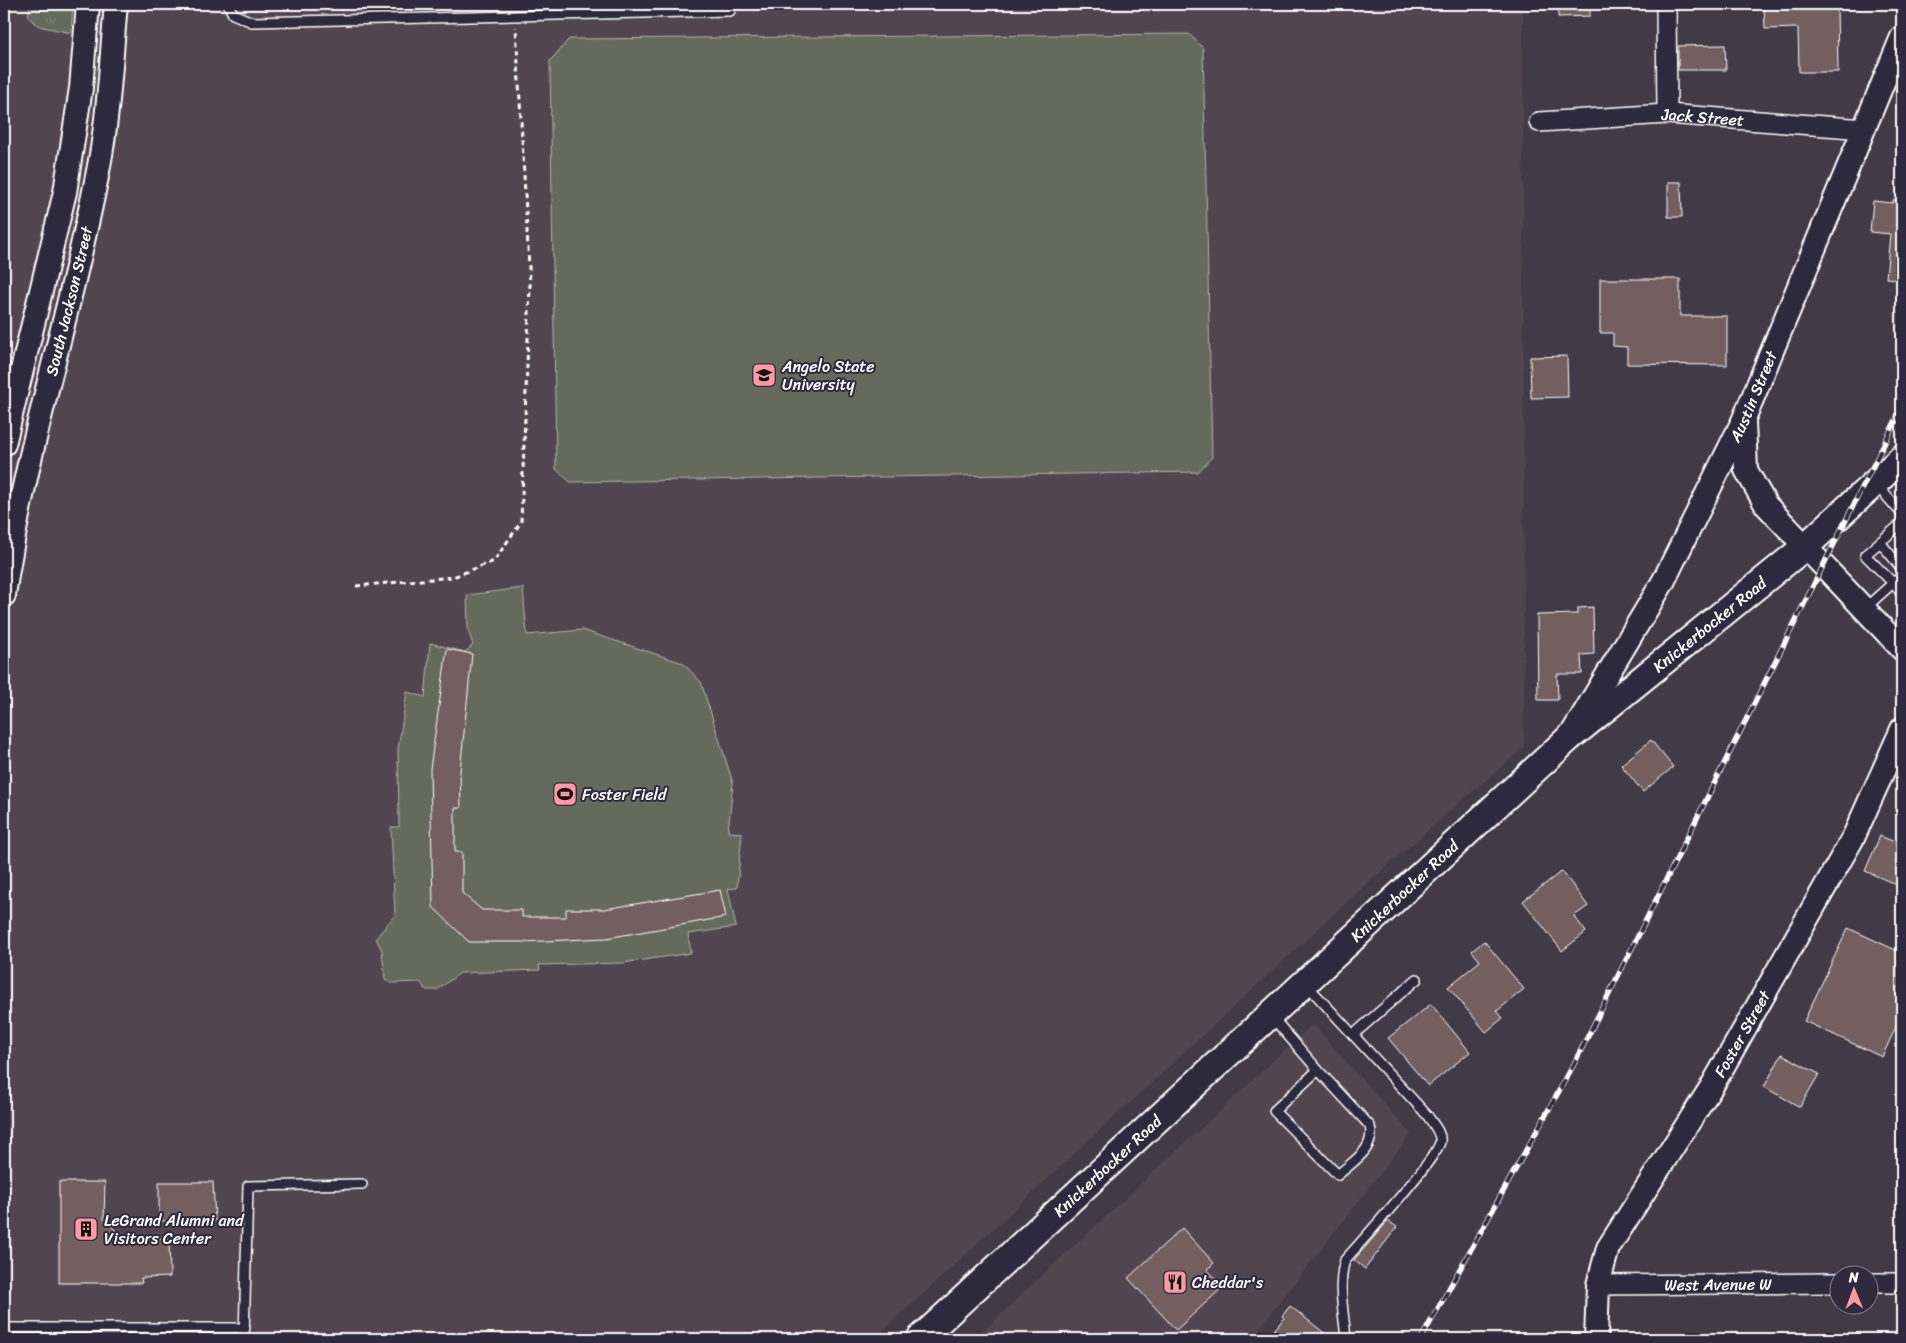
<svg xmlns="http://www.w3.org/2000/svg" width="1906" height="1343" viewBox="0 0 1906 1343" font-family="Sriracha,sans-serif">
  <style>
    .built { fill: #51454f }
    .grass { fill: url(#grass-tufts); stroke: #b2b4ad }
    .park { fill: #666a5b; stroke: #b2b4ad }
    .building { fill: #735f60; stroke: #fff }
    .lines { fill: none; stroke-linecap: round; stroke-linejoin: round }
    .service-casing { stroke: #fff; stroke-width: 12 }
    .minor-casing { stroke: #fff; stroke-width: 22 }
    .tertiary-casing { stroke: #fff; stroke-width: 26 }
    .secondary-casing { stroke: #fff; stroke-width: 30 }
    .path { stroke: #fff; stroke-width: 3; stroke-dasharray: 5 4; stroke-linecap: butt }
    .service { stroke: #2f2a3d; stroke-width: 9 }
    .minor { stroke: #2f2a3d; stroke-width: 19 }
    .tertiary { stroke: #2f2a3d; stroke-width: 22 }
    .secondary { stroke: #2f2a3d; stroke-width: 26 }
    .rail-casing { stroke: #fff; stroke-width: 5.5 }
    .rail { stroke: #2f2a3d; stroke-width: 4; stroke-dasharray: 11; stroke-linecap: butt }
    .labels { text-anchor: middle; stroke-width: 4; stroke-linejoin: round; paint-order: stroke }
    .street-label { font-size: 16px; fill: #fff; stroke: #2f2a3d }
    .poi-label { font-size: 16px; fill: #fff; stroke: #2f2a3d; text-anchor: start }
  </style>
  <defs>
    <pattern id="grass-tufts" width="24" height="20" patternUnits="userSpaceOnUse" patternTransform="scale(1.25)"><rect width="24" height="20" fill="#666a5b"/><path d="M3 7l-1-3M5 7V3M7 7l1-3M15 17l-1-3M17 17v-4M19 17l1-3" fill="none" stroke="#7d8074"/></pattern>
  </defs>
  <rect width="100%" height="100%" fill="#433a48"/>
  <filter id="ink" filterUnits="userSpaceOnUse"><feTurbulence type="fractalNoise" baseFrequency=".02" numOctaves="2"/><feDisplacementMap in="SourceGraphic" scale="10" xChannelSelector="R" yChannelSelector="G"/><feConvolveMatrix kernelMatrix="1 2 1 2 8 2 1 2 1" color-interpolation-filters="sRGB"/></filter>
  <g filter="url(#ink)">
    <g class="built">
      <polygon points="4,4 1523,4 1524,747 1373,878 874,1339 4,1339"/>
      <polygon points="1313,1024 1411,1134 1251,1339 974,1339"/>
    </g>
    <polygon class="grass" points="30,4 73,4 71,33 39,26 28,17"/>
    <g class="park">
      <polygon points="1189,34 1203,48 1212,457 1198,472 570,482 556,469 550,61 569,39"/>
      <polygon points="523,588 527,635 582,630 683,663 701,682 733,783 728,832 742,833 737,888 728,889 736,927 688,934 691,953 623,963 539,965 540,970 460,973 437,990 426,990 420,982 391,983 385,979 382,951 376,938 395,915 391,827 399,827 398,749 407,692 425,697 430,643 465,652 473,645 468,630 467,595"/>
    </g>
    <g class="building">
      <polygon points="1558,4 1590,4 1590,16 1558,17"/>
      <polygon points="1764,4 1837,4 1838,72 1799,72 1798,28 1765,29"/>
      <polygon points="1725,45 1726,70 1678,70 1678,46"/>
      <polygon points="1668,182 1681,182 1682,217 1668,217"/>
      <polygon points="1893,200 1902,200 1902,280 1886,278 1890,234 1870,232 1873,201 1893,203"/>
      <polygon points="1600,279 1680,279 1680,316 1727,316 1727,365 1627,364 1627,347 1613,346 1613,333 1600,333"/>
      <polygon points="1567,356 1568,397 1531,398 1530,357"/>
      <polygon points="1593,607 1594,654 1581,655 1582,674 1557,674 1558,700 1538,700 1537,615 1578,614 1578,608"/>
      <polygon points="447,649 472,654 460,771 461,808 455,808 455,852 462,852 462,893 482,910 522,910 522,917 566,917 566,909 605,909 720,890 726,917 607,938 522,942 469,942 433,907 430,769"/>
      <polygon points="1651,740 1673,767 1643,792 1621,765"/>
      <polygon points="1880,836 1902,845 1902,887 1865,871"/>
      <polygon points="1562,871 1588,906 1574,916 1586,932 1562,951 1523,901"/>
      <polygon points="1848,928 1902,953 1902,1014 1882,1057 1804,1021"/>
      <polygon points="1484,941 1524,989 1497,1011 1503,1018 1486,1032 1448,987 1480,961 1472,951"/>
      <polygon points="1431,1004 1470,1052 1428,1086 1388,1038"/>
      <polygon points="1782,1054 1819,1074 1800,1107 1764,1087"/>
      <polygon points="59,1182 105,1182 104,1219 123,1238 169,1238 170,1277 141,1278 142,1283 59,1283"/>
      <polygon points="159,1182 213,1182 215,1221 159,1221"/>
      <polygon points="1388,1221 1397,1227 1365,1269 1354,1260"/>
      <polygon points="1182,1228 1214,1263 1207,1269 1223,1287 1176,1330 1128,1278"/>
      <polygon points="1290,1306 1332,1339 1267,1339 1284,1318 1282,1316"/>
    </g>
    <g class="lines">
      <g class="service-casing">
        <g id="service">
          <polyline points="228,4 233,14 252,22 730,11"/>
          <polyline points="1876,484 1902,514"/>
          <polyline points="1880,542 1902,569"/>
          <polyline points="1902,576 1893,583 1902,594"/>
          <polyline points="1864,609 1893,583 1865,555 1902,523"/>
          <path d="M1307,985l120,130c5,8 15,18 13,27 -2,15 -80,101 -95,118 -8,25 -1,54 1,79"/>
          <path d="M1272,1017l46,53 -44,41 64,64c15,-14 38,-26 32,-49l-52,-56"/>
          <polyline points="1353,1035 1417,979"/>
          <polyline points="4,1328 245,1328"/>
          <polyline points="244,1339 248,1186 362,1184"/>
        </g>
      </g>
      <g class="minor-casing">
        <g id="minor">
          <polyline points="1666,4 1667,114"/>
          <path id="s1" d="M1539,122l128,-8 198,15"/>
          <polyline points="1868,1283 1902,1283"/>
          <path id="s2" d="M1598,1285l240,-2"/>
        </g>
      </g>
      <g class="tertiary-casing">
        <g id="tertiary">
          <polyline points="1744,422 1746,470 1766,505 1902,649"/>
          <polyline points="4,444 65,192 81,88 88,4"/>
          <path id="s3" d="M4,595c21,-145 68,-285 95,-429 10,-53 12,-108 17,-162"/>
          <path id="s4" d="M1574,730l89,-148 80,-161 159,-384"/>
          <path id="s5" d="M1596,1339l2,-54 10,-37 104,-162 142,-250 48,-107"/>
        </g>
      </g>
      <g class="secondary-casing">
        <g id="secondary">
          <path id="s6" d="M920,1339l649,-601 237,-192 96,-88"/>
        </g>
      </g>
      <polyline class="path" points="356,586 453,577 494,561 521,522 530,286 516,27"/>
      <use href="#service" class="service"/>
      <use href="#minor" class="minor"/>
      <use href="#tertiary" class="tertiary"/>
      <use href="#secondary" class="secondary"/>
      <g class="rail-casing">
        <polyline id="rail" points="1421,1339 1574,1064 1902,408"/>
      </g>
      <use href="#rail" class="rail"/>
    </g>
  </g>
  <defs>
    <g id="university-square" transform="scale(1.25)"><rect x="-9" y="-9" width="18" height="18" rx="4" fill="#ff9aa2" stroke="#2f2a3d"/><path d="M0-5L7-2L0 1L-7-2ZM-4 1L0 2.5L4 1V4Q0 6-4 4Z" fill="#111"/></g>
    <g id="stadium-square" transform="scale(1.25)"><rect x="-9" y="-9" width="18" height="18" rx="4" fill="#ff9aa2" stroke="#2f2a3d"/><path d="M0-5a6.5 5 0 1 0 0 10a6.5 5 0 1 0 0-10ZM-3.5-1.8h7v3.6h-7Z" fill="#111"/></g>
    <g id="building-square" transform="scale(1.25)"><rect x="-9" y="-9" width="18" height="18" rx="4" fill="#ff9aa2" stroke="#2f2a3d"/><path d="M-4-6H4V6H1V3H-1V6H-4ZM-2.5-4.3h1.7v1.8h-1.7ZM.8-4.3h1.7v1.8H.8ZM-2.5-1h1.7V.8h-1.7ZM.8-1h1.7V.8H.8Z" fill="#111"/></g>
    <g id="restaurant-square" transform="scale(1.25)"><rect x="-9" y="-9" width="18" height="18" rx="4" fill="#ff9aa2" stroke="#2f2a3d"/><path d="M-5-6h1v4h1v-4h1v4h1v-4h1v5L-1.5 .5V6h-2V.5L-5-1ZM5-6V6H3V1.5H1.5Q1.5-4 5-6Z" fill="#111"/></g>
  </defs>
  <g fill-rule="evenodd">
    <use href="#university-square" x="764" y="375"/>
    <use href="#stadium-square" x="565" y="794"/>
    <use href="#building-square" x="86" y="1229"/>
    <use href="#restaurant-square" x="1175" y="1282"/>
  </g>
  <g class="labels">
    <g class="street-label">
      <text dy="6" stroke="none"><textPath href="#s1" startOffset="164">Jack Street</textPath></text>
      <text dy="6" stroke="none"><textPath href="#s3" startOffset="301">South Jackson Street</textPath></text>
      <text dy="6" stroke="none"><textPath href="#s4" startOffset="379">Austin Street</textPath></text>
      <text dy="6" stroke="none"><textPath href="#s6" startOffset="1065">Knickerbocker Road</textPath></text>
      <text dy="6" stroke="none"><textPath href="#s6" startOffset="660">Knickerbocker Road</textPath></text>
      <text dy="6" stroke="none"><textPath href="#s5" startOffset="345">Foster Street</textPath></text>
      <text dy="6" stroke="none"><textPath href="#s6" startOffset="255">Knickerbocker Road</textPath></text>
      <text dy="6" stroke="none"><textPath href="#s2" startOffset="120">West Avenue W</textPath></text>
    </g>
    <g class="poi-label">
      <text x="782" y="372">Angelo State<tspan x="782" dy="18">University</tspan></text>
      <text x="582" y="800">Foster Field</text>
      <text x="104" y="1226">LeGrand Alumni and<tspan x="104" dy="18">Visitors Center</tspan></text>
      <text x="1192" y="1288">Cheddar's</text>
    </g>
  </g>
  <rect width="1906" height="1343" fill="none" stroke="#2f2a3d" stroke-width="20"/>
  <rect x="10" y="10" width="1886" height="1323" fill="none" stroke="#fff" stroke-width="2" filter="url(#ink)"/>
  <g transform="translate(1854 1290) rotate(359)"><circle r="24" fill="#2f2a3d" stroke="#827f8b"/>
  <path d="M0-4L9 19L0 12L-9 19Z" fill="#ff9aa2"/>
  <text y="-8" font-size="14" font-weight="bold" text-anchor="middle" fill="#ffffff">N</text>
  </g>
</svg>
